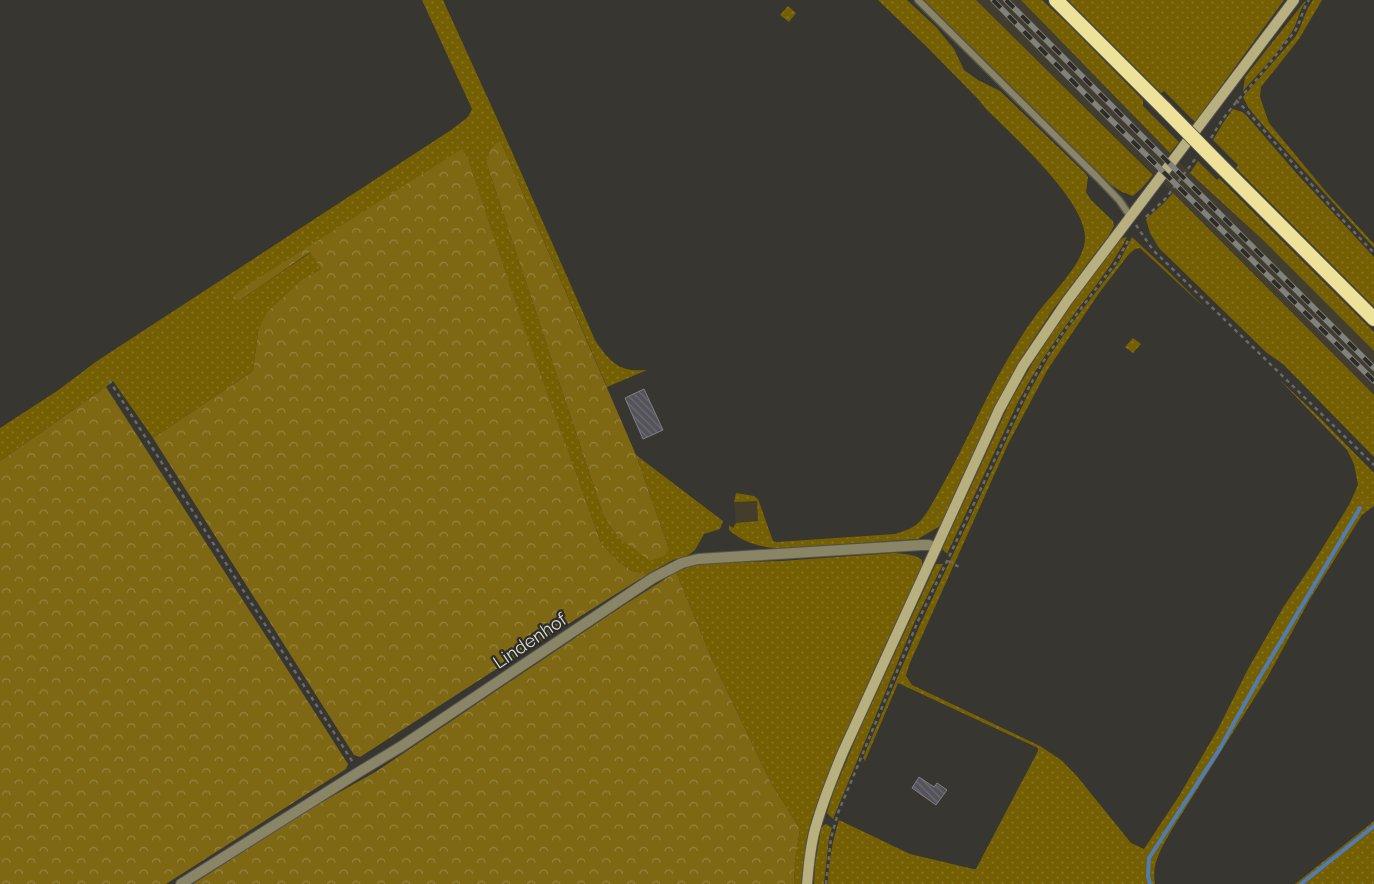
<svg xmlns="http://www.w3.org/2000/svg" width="1374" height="884" viewBox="0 0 1374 884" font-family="Raleway,sans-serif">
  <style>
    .commercial { fill: #443d2c }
    .built { fill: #413d31 }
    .grass { fill: url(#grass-dots) }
    .forest { fill: url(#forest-crowns) }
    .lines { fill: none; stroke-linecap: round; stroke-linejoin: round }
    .stream { stroke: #507bb4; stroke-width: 4 }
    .building { fill: url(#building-back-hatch); stroke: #817f87 }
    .service-casing { stroke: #55534e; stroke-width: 9 }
    .minor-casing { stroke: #55534e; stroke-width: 12 }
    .secondary-casing { stroke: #55534e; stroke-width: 12 }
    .trunk-casing { stroke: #55534e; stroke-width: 16 }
    .path { stroke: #6b6963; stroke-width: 2.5; stroke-dasharray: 4 4; stroke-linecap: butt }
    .service { stroke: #898566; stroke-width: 6 }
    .minor { stroke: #898566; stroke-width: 10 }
    .secondary { stroke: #b8b17f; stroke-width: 10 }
    .trunk { stroke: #eee29a; stroke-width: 14 }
    .rail-casing { stroke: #83817c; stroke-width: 5.5 }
    .rail { stroke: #2e2c26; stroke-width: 4; stroke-dasharray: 11; stroke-linecap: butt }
    .trunk-bridge-casing { stroke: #55534e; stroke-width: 16; stroke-linecap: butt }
    .trunk-bridge { stroke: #eee29a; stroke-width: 14 }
    .labels { text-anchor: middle; stroke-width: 4.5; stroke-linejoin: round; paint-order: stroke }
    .street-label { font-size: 18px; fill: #dad9d5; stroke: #2e2c26 }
  </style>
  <defs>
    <pattern id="grass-dots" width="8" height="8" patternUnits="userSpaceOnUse" patternTransform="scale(1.25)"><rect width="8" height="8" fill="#745f03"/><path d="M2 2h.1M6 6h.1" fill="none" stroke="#877527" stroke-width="1.8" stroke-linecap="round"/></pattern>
    <pattern id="forest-crowns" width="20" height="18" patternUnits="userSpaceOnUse" patternTransform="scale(1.25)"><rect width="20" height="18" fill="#7e6814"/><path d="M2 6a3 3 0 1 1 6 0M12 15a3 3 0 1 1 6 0" fill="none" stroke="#968440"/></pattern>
    <pattern id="building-back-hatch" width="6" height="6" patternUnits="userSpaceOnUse" patternTransform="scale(1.25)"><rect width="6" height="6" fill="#545359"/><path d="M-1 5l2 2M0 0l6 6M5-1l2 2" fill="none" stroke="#6c6b70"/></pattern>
  </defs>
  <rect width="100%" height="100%" fill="#383630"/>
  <polygon class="commercial" points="757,500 758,521 736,523 734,502"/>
  <polygon class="built" points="976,0 1021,0 1126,107 1143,126 1210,192 1264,241 1374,351 1374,395 1191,211"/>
  <g class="grass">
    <path d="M422,0h21l57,125 95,215c7,11 18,26 32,29 6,2 13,1 20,1l-40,17 -106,-245 -15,20 117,352 66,35 -33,-94 87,66 -3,8 -16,5 -9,16 -8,6 -14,4 -25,14 -16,-3 -13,-9 -18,-19 -80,-223 -52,-159 -229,129 -1,11 72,-49 10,17 -17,9 -46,53 -5,40 -100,67 -40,-57 -7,6 -106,74v-33l57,-37 40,-30 52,-34 302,-197 17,-13 4,-8z"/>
    <path d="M878,0h29l29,27 18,22 10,21 14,10 22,11 86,83 2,3 -2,15 5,8 22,21 1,5 -5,9 -57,76 -32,49 -32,61 -48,105 -22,13 -133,9c-20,1 -42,-5 -56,-18v-5l4,3 3,-5 22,-2 -1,-20 -23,1 2,-9 18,3 4,3 15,42 4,1 118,-8c10,-3 19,-6 26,-14 9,-10 15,-24 22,-36 21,-37 38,-77 59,-115 10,-17 20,-35 32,-51 14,-21 50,-53 51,-79 2,-37 -73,-104 -99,-130l-8,-10 -51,-52z"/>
    <polygon points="922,0 976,0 1153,175 1142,188 1133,196 1122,192 1111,185"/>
    <polygon points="1021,0 1042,0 1069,25 1143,100 1143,106 1179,142 1170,153"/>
    <polygon points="1068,0 1284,0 1195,122 1164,91 1161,93"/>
    <path d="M1313,0h9l-23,39 -38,48 -1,10 9,26 58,70 47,51v4l-113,-125 -13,-16 -5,-10 52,-60c8,-12 9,-25 18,-37z"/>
    <path d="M1305,1l1,1c-7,8 -8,19 -13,28 -14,22 -33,42 -50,61l2,-14z"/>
    <polygon points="788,6 796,13 789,22 780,15"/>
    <polygon points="1233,109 1242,112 1246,115 1298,175 1374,257 1374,307 1236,168 1238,165 1213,140 1223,123"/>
    <polygon points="1198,161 1217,180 1219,178 1374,332 1374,351 1264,241 1190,173"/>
    <polygon points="1173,193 1374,395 1374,457 1283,364 1267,353 1159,248 1150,233 1146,219 1163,204"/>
    <path d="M1127,237c-19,37 -47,67 -70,101 -15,21 -28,43 -40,66l-70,150 -5,-5 68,-147c14,-25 29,-50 44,-73 21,-30 43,-59 65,-88l4,-3z"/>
    <path d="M1132,237l33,31 40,40 -65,-60 -5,1 -6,5 -30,39 -51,76 -40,75 -99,221 -3,11 6,9 128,61 21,14 15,15 55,68 13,6 35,-53 39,-67 30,-60 36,-63 31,-46 34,-55 9,-20 -4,-21 -7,-14 -68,-71 40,38 55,56v33l-12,9 -52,84 -43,79 -96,153c-9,16 -20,33 -16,53h-327c1,-23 4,-42 11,-64l71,34 63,15h3l62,-118v-3l-140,-65 -33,78 -2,-3 56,-131 108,-231 23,-41 19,-28 50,-65z"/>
    <polygon points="1133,338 1141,344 1133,353 1125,347"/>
    <path d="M894,553c10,1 21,1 28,7v7l-51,109 -51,119 -8,23 -5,19 -5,47h-8l1,-23 5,-32 -30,-48 -58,-122 -36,-87 15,-6 20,-3 70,-2z"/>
    <polygon points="936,564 943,564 914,623 833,819 827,813 833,793 859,731"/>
    <polygon points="1374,821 1374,884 1295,884"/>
    <polygon points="826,824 832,828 829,838 824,884 814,884 815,864 821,828 824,825"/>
  </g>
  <g class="forest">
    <polygon points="501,142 636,455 669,549 664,556 650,561 618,537 603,514 486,162 491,149 496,143"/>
    <polygon points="462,149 469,161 521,319 601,543 619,562 632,571 648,574 498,668 360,757 354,755 153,438 253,371 258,331 267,312 304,278 321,269 310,252 239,301 233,298 240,290"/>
    <polygon points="106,387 348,764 346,769 166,884 0,884 0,461"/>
    <polygon points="676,572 712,659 770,781 800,829 795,861 794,884 193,884 306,811 377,771 621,607"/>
  </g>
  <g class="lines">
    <g class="stream">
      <polyline points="1150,884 1148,876 1149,858 1219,750 1259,678 1360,508"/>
      <polyline points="1301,884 1374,826"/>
    </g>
  </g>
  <g class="building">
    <polygon points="644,389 663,430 643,439 625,398"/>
    <polygon points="919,777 934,787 937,783 947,790 936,805 912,788"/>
  </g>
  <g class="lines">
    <g class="service-casing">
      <polyline id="service" points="918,0 1098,178 1119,200 1130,216"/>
    </g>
    <g class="minor-casing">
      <polyline id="minor" points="181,884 359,772 402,746 653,578 682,563 698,559 922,545 929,545 936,548"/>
    </g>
    <g class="secondary-casing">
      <path id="secondary" d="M807,884c2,-20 3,-39 9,-58 7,-25 17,-50 27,-74l156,-342 24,-44 44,-65 227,-301"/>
    </g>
    <g class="trunk-casing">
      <g id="trunk">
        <polyline points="1056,0 1165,109"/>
        <polyline points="1218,163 1374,319"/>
      </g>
    </g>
    <g class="path">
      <polyline points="1236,100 1246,110 1342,219 1374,253"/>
      <path d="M1211,138l11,-18 15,-19 20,-22 38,-48c6,-10 7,-21 14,-31"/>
      <polyline points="1146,217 1166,198 1196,158"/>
      <polyline points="1136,225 1153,250 1374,465"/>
      <polyline points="109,380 354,764"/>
      <polyline points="948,561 961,568"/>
      <polyline points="826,884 831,838 838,813 918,621 947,561 1025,395 1041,365 1064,331 1117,261 1129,239"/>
    </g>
    <use href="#service" class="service"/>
    <use href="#minor" class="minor"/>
    <use href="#secondary" class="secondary"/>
    <use href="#trunk" class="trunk"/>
    <g class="rail-casing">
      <g id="rail">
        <polyline points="993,0 1094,103 1374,381"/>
        <polyline points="1006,0 1374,368"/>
      </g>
    </g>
    <use href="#rail" class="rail"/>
    <g class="trunk-bridge-casing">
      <polyline id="trunk-bridge" points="1165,109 1218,163"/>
    </g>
    <use href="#trunk-bridge" class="trunk-bridge"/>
  </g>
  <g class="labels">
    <g class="street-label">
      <text transform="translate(530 641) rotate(-34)" y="6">Lindenhof</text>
    </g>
  </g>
</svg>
